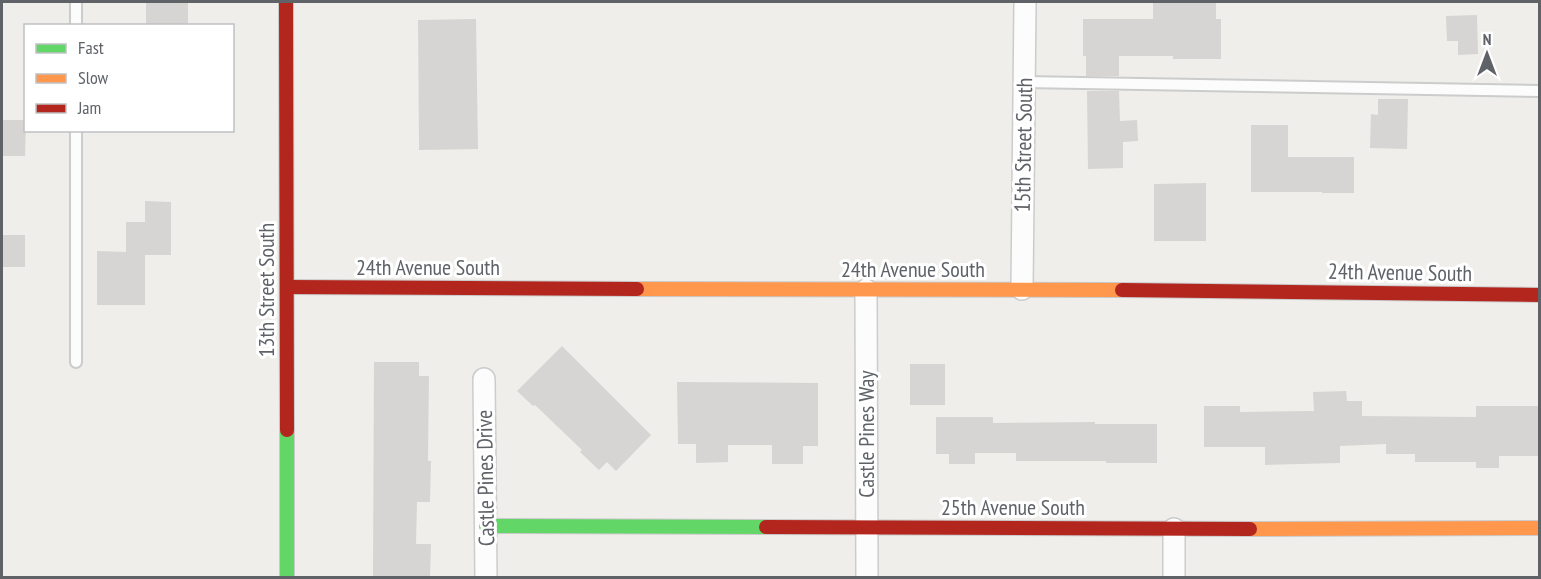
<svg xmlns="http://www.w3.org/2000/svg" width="1541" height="579" viewBox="0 0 1541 579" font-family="'PT Sans Narrow',sans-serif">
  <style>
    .building { fill: #d6d5d3 }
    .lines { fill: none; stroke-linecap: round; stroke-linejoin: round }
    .lane-casing { stroke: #cbcccc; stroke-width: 14 }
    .street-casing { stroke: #cbcccc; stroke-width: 24 }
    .fast-casing { stroke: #cacacb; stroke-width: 16 }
    .slow-casing { stroke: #cacacb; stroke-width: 16 }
    .jam-casing { stroke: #cacacb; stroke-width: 16 }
    .lane { stroke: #fdfcfc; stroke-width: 10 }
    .street { stroke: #fdfcfc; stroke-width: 21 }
    .fast { stroke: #63d668; stroke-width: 14 }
    .slow { stroke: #ff974d; stroke-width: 14 }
    .jam { stroke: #b3261e; stroke-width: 14 }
    .labels { text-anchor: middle; stroke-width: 6; stroke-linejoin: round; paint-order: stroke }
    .street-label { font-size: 22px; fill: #5f6368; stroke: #fff }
  </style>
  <rect width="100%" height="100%" fill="#efeeea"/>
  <g class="building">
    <rect x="146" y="2" width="42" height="24"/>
    <polygon points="1153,2 1216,2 1216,19 1221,19 1221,59 1173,59 1173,56 1119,56 1119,76 1086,76 1086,56 1083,56 1083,19 1153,19"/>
    <polygon points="1477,15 1478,54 1458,55 1458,41 1447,41 1446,16"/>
    <polygon points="476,19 478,149 419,150 418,20"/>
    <polygon points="1087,91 1119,91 1120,121 1137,120 1138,141 1123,142 1123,168 1088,169"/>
    <polygon points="1378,99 1408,99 1407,149 1370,148 1371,114 1378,115"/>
    <polygon points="2,120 26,120 25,156 2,156"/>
    <polygon points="1251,125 1288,125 1288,157 1354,157 1354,193 1322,193 1322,192 1251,192"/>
    <polygon points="1206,183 1206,241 1154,241 1154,184"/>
    <polygon points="145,201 171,202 171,255 145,255 145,305 97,305 97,251 126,252 126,222 145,222"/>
    <rect x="2" y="235" width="23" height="32"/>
    <polygon points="562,346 651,435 616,471 607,462 599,470 580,452 582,450 535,405 533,406 517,391"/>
    <polygon points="374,362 419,362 419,376 429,376 428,461 431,461 430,502 417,502 416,544 431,544 430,578 373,578"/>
    <rect x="910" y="364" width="35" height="41"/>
    <polygon points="677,382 818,383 818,446 803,446 803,464 772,464 772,445 728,445 728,462 696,463 696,444 678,444"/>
    <polygon points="1346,391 1347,401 1362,401 1362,416 1476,417 1476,406 1539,406 1539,456 1499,456 1499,468 1476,468 1476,462 1415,462 1415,454 1386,454 1386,444 1340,446 1340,463 1265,465 1265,447 1204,447 1204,406 1240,406 1240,412 1314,411 1313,392"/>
    <polygon points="936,417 993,417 993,423 1095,422 1095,424 1157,424 1157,463 1106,463 1106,461 1016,461 1016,453 975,453 975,464 949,464 949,454 936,454"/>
  </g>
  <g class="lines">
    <g class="lane-casing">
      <g id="lane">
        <polyline points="76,2 76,26"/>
        <polyline points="1024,82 1540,91"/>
        <polyline points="76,130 76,362"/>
      </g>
    </g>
    <g class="street-casing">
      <g id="street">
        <polyline points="1022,289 1025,2"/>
        <polyline points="866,290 867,578"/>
        <polyline points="484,379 486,578"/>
        <polyline points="1174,578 1174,529"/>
      </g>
    </g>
    <g class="fast-casing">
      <g id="fast">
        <polyline points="287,430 287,578"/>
        <polyline points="486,526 766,527"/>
      </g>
    </g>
    <g class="slow-casing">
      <g id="slow">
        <polyline points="637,289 1122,290"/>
        <polyline points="1250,529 1540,528"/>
      </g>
    </g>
    <g class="jam-casing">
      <g id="jam">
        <polyline points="286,2 287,430"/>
        <polyline points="288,287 637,289"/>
        <polyline points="1122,290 1540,295"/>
        <polyline points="766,527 1250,529"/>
      </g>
    </g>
    <use href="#lane" class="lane"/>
    <use href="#street" class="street"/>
    <use href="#fast" class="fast"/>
    <use href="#slow" class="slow"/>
    <use href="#jam" class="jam"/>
  </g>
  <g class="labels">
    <g class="street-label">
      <text transform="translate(1023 145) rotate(-89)" y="8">15th Street South</text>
      <text x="428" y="275">24th Avenue South</text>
      <text x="913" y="277">24th Avenue South</text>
      <text transform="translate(1400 272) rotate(1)" y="8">24th Avenue South</text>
      <text transform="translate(266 290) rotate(-90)" y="8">13th Street South</text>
      <text transform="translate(866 434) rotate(-90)" y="8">Castle Pines Way</text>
      <text transform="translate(485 478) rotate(-91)" y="8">Castle Pines Drive</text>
      <text x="1013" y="515">25th Avenue South</text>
    </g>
  </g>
  <rect width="1541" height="579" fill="none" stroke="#5f6368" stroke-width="6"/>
  <rect x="24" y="24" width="210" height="108" fill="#ffffff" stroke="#bfc1c3" stroke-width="1.5"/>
  <rect x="36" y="44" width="30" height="9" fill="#63d668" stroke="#bfc1c3" stroke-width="1.5"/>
  <text x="78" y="54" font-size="18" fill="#5f6368">Fast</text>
  <rect x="36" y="74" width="30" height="9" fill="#ff974d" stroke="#bfc1c3" stroke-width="1.5"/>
  <text x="78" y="84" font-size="18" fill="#5f6368">Slow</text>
  <rect x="36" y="104" width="30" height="9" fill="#b3261e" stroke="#bfc1c3" stroke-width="1.5"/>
  <text x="78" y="114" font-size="18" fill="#5f6368">Jam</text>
  <g transform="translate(1487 54)" stroke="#ffffff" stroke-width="4.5" paint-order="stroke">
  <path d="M0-4.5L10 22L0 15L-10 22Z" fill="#5f6368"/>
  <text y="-9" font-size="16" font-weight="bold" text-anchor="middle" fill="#5f6368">N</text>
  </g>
</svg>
